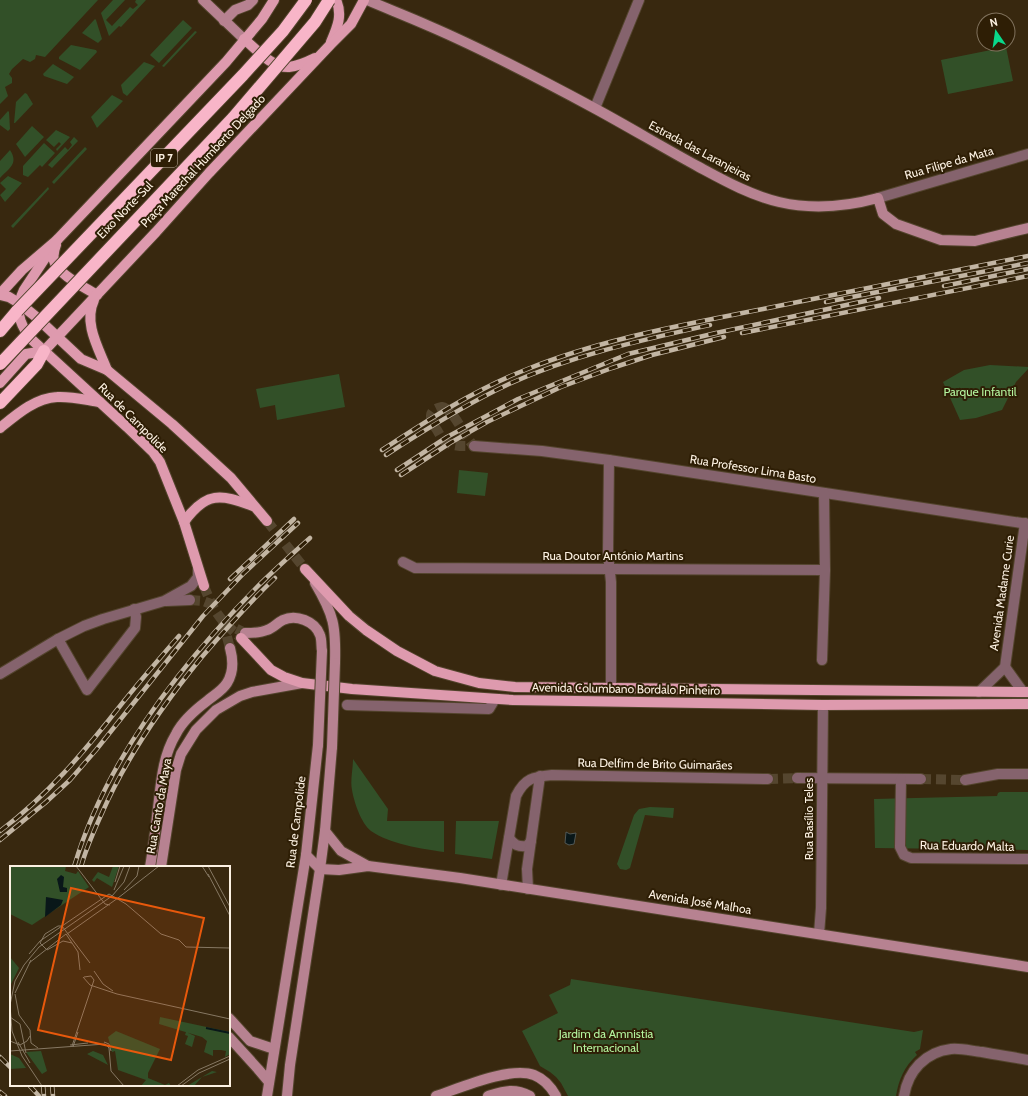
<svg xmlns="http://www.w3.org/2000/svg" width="1028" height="1096" viewBox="0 0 1028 1096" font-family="Cabin,sans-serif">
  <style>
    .green { fill: #325028 }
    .water { fill: #091719; stroke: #525855 }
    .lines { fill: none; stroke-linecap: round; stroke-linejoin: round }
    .street-tunnel { stroke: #55462f; stroke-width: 10; stroke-dasharray: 10 5; stroke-linecap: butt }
    .secondary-tunnel { stroke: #55462f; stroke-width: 10; stroke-dasharray: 10 5; stroke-linecap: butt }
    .primary-tunnel { stroke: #55462f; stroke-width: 10; stroke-dasharray: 10 5; stroke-linecap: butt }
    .street-casing { stroke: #53442d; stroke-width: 12 }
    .secondary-casing { stroke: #53442d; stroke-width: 12 }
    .primary-casing { stroke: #53442d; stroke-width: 12 }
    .highway-casing { stroke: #53442d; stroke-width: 14 }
    .street { stroke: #85636d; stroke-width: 10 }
    .secondary { stroke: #b78291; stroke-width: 10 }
    .primary { stroke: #de9aae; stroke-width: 10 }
    .highway { stroke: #f8b5c8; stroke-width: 12 }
    .rail-casing { stroke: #c2b5a3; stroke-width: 4.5 }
    .rail { stroke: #2e1e05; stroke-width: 3; stroke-dasharray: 9; stroke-linecap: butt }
    .secondary-bridge-casing { stroke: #53442d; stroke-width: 12; stroke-linecap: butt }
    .highway-bridge-casing { stroke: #53442d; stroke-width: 14; stroke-linecap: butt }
    .secondary-bridge { stroke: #b78291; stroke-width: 10 }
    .highway-bridge { stroke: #f8b5c8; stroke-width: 12 }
    .labels { text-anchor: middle; stroke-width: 4; stroke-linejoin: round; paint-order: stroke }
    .shield { fill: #2e1e05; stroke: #beb2a0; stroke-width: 1 }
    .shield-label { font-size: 11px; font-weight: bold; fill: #fcf1e2 }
    .street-label { font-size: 12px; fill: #fcf1e2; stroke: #2e1e05 }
    .park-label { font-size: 12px; fill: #b3f49e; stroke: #2e1e05 }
    .inset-river { fill: none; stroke: #091719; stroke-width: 2 }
    .inset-road { fill: none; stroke: #867863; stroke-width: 1 }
    .view { fill: #e8590c; fill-opacity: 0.15; stroke: #e8590c; stroke-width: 2 }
    .inset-edge { fill: none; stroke: #fcf1e2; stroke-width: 2 }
  </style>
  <rect width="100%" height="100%" fill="#38280f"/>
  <g class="green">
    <polygon points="0,0 98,0 45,57 36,55 35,59 30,62 23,59 12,69 9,74 12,78 12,83 5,87 8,96 0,104"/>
    <polygon points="113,0 125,0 106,20 112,26 130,7 133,9 138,5 135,2 136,0 146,0 121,27 119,26 109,36 101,13"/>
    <polygon points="95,19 96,20 102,39 98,43 82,33"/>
    <polygon points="183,20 192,28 159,63 150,55"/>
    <polygon points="195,31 197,32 164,67 162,66"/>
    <polygon points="71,45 96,50 97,52 80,70 59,59 59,57"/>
    <polygon points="1006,47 1013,81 948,94 941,60"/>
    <polygon points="144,62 155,66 127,96 123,93 121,85"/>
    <polygon points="53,64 74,77 67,84 44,76 43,74"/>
    <polygon points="25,93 27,94 33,104 15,123 14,123 16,102"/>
    <polygon points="112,95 123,101 97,128 91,117"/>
    <polygon points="8,111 9,112 10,129 8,131 0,125 0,120"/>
    <polygon points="32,126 44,137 25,157 16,144"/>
    <polygon points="56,130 70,137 57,151 56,149 61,144 59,142 54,147 46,140"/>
    <polygon points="74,137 78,141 52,168 48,165 65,147 68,150 72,145 70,142"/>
    <polygon points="44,143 55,153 42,167 40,165 28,177 23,175 23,166"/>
    <polygon points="85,147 87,149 54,184 52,182"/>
    <path d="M10,150c9,14 -1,18 -10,28v-17z"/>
    <polygon points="8,176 22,183 5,202 0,195 6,189 0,183"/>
    <polygon points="48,187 49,189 13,228 11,226"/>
    <polygon points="990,365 1028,367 1028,369 1016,382 1002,410 976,418 960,420 943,382 964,370"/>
    <polygon points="339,374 345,407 277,420 275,405 260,408 256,389"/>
    <polygon points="459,470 488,473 485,496 457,493"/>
    <path d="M353,759l35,50 -1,12h57v31c-21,-3 -55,-8 -73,-21 -10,-8 -17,-29 -19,-41 -2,-9 1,-21 1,-31z"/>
    <polygon points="1000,792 1028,792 1028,850 875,848 874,799 997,796 998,793"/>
    <polygon points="650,807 674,808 673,818 645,815 630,868 626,870 620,869 617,864 634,815 639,809"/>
    <polygon points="456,821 499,821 492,859 455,854"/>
    <path d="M571,979l343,53 9,-2 -3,19 -5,3 2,3c-13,12 -18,24 -21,41h-328l-7,-13 -5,-6 -6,-5 -10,-6 -18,-35 36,-18 -9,-18 21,-10z"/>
  </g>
  <polygon class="water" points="566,832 570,834 576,833 574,844 569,845 565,843"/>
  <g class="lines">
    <g class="street-tunnel">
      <path d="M442,407c12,2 22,30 32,39 -9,0 -19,1 -28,-4 -4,-2 -6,-7 -9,-12 -7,-10 -11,-20 5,-23z"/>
      <polyline points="190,600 203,601 211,604"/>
      <polyline points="768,779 797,778"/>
      <polyline points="921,779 965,780"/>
    </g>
    <g class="secondary-tunnel">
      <polyline points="223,622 230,648"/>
      <polyline points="223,622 245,633"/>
    </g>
    <g class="primary-tunnel">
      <polyline points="267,521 305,569"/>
      <path d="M204,586c10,26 15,33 37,52"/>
    </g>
    <g class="street-casing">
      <g id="street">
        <polyline points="595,108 639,0"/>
        <polyline points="878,198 1028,154"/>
        <polyline points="474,446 542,451 609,460 1028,524"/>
        <polyline points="609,460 608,554 611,582 611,687"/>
        <polyline points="403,562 415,568 825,570"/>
        <polyline points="166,601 190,600"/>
        <polyline points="58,639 87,690 135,628 136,617 134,609"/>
        <polyline points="822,660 825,570 824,493"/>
        <polyline points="1005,667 1023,692"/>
        <polyline points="0,674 58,639 84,626 103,619 164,601 191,586 198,577 198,570"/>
        <polyline points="979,692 1005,667 1025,523"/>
        <polyline points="347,705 489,709 495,699"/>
        <polyline points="797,778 921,779"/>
        <polyline points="901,779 900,847 904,855 911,858 1028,859"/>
        <polyline points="965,780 998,774 1028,774"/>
        <path d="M509,838c5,7 9,9 18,8l4,-5"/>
        <path d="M501,885l15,-89c9,-18 17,-19 36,-21l216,4"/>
        <polyline points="528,889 527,869 540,776"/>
        <polyline points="819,934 821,908 823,705"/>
        <path d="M904,1096c4,-25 21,-44 47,-47 10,-1 21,2 31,3 15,3 31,5 46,8"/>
      </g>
    </g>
    <g class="secondary-casing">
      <g id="secondary">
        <polyline points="203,0 244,39"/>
        <path d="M367,0c21,9 42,17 62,26 56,24 111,53 165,82 35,19 70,40 105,59 26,14 51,28 80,35 34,8 66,5 99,-4l5,16 13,10 45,16 34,1 53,-13"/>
        <polyline points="224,21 235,10 248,5 253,0"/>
        <path d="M315,583c19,32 21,43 20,80"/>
        <path d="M245,633c7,0 15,0 22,-3 6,-2 10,-7 16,-10 13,-6 32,1 37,15 2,5 1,11 2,16"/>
        <polyline points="325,831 341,851 368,866"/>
        <polyline points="306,855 320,869 339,870 368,866 460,878 1028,967"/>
        <path d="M150,867c3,-17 5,-34 7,-51 4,-29 4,-57 19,-82 7,-14 19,-24 31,-33 7,-6 15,-10 20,-18 7,-11 6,-24 3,-35"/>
        <polyline points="161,867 176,770 181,754 196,730 216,710 240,696 252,692 302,683"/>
        <polyline points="229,1018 250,1041 274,1049"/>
        <polyline points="229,1037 258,1069 269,1082"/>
        <polyline points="267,1096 306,855 318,745"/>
        <polyline points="287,1096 290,1065 320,869 325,831 332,747"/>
        <path d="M436,1096c24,-8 74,-30 98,-21 10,4 17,12 22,21"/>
        <path d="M488,1096c17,-5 26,-8 42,0"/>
      </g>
    </g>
    <g class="primary-casing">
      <g id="primary">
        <path d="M244,39c12,10 28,29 45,28 9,-1 18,-5 26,-9"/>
        <path d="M331,42c6,-14 12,-27 5,-42"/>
        <path d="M57,240l-33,50c-9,19 -6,31 6,48l97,89 26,25 7,10 24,60 20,64"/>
        <path d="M56,245c-2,5 -3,11 -2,16 3,13 32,27 43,34"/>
        <polyline points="0,294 22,270 57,240 226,62 262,19 274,0"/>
        <polyline points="0,295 9,297 19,303 35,316 81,359 107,370 172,424 231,478 267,521"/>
        <path d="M94,300c-11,23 5,49 13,70"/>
        <polyline points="44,351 156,232 209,173 331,44 351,24 364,0"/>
        <polyline points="0,383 26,354 44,351"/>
        <path d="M0,428c16,-13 35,-30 57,-31 14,-1 29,3 43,5"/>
        <path d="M184,522c22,-31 37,-28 69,-16"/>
        <polyline points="305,569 349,616 366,630 397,651 435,671 479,683 515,687 1028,692"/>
        <polyline points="241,638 271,670 284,677 302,683 352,689 513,700 823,705 1028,704"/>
      </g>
    </g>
    <g class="highway-casing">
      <g id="highway">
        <polyline points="0,331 17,311"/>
        <polyline points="0,403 37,364 44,351"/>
      </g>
    </g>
    <use href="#street" class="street"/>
    <use href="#secondary" class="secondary"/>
    <use href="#primary" class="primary"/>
    <use href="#highway" class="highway"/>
    <g class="rail-casing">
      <g id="rail">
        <polyline points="944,286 1028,269"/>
        <polyline points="826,302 1028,263"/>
        <polyline points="742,333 1028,276"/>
        <path d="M382,450c46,-30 92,-60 143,-80 76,-31 158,-45 238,-61 88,-18 177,-35 265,-53"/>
        <path d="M386,455c40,-26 80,-51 123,-71 64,-29 133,-44 201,-59"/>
        <polyline points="397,470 447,437 518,399 628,354 716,333 879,298"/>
        <polyline points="401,475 450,443 487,422 561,387 612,368 652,355 724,337"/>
        <polyline points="230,579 294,519"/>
        <path d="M0,831c47,-35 84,-79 120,-125 19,-24 39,-47 59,-70"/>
        <polyline points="0,840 45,803 70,780 96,750 203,616 244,573 298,523"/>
        <path d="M74,867c31,-106 106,-202 183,-280 17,-17 35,-33 53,-49"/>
        <path d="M81,867c5,-19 13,-36 21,-54 25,-57 60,-107 99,-155 24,-28 48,-55 74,-80"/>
        <polyline points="0,1057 11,1068"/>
        <polyline points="29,1085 39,1096"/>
        <polyline points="43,1085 44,1096"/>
        <polyline points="52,1085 53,1096"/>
        <polyline points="0,1092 5,1096"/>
      </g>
    </g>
    <use href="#rail" class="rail"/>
    <g class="secondary-bridge-casing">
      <g id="secondary-bridge">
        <polyline points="318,745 322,651"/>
        <polyline points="332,747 335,663"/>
      </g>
    </g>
    <g class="highway-bridge-casing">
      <g id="highway-bridge">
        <polyline points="17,311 243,75 283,31 306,0"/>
        <polyline points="0,364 233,118 315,22 329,0"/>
      </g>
    </g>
    <use href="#secondary-bridge" class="secondary-bridge"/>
    <use href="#highway-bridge" class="highway-bridge"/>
  </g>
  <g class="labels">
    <rect class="shield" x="151" y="149" width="26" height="18" rx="3"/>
    <g class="shield-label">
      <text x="164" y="162">IP 7</text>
    </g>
    <g class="street-label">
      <text transform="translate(700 151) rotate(28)" y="4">Estrada das Laranjeiras</text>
      <text transform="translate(203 161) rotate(-47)" y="4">Praça Marechal Humberto Delgado</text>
      <text transform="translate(949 163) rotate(-16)" y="4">Rua Filipe da Mata</text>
      <text transform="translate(125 210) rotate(-46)" y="4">Eixo Norte-Sul</text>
      <text transform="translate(133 418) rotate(45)" y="4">Rua de Campolide</text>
      <text transform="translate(753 469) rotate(9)" y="4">Rua Professor Lima Basto</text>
      <text x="613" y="560">Rua Doutor António Martins</text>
      <text transform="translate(1002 593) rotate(-82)" y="4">Avenida Madame Curie</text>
      <text transform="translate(626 689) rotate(1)" y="4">Avenida Columbano Bordalo Pinheiro</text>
      <text transform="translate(655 764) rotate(1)" y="4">Rua Delfim de Brito Guimarães</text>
      <text transform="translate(159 806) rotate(-80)" y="4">Rua Canto da Maya</text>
      <text transform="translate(809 819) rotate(-90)" y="4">Rua Basílio Teles</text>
      <text transform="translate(296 822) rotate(-83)" y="4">Rua de Campolide</text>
      <text transform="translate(967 846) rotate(1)" y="4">Rua Eduardo Malta</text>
      <text transform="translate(700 902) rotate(9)" y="4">Avenida José Malhoa</text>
    </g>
    <g class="park-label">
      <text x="980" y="396">Parque Infantil</text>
      <text x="606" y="1038">Jardim da Amnistia<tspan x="606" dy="14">Internacional</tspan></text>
    </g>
  </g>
  <g transform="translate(10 866)">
    <rect width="220" height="220" fill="#38280f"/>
    <path d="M0,0h56l-1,5 11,3 2,-3 11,16 -57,38 -22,-11zM103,0h6l-7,21 -15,-9 -3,4 -2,-2 6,-8 11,5zM0,91l9,11 -9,18zM150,151l70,15v22l-5,3 1,-6 -5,-1h-8v6l-9,-4 3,-11 -5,-4 -43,-13zM106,165l44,18 -12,24v5l17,7 4,-2 2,3h-30l5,-6 -28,-10 -3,-19 -3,1 -4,-15zM176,166l9,4 -3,11 -7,-3 3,-8 -3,-1zM31,185l6,20 -5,3 -16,-22zM83,185l10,4 5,10 -21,-11zM0,188l9,4 7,10 -16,1zM202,205l5,1 -15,5 -8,9h-7z" fill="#325028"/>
    <path d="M51,9l3,2 -1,10 4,1v4h-7l-3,-13zM36,31l17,3 -2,5 -16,12z" fill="#091719"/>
    <path class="inset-river" d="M196,162l24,5"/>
    <path class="inset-road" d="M66,0l29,38 5,1M192,0l7,11M198,0l22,41M198,8l22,42M105,16l5,-16M104,24l10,-24M114,24l13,-14 2,-10M99,28l17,10 35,30 18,6 7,7 44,1M108,32l41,-32M52,60l47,-32M56,68l12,18 2,18M57,68l51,-36M62,77l-9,-2 -16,9 -7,-7 5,-9 13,-8h4l28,37M19,88l11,-13 22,-15M19,97l37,-29M84,105l9,13 10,7M73,111l7,8 27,9 113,25M5,127l16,-33M5,128l4,21 11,15 1,13 7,5M0,151l10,7 6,29M0,175l10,4 7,-4 3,-5M8,176l12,21M94,176l5,2 2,7M60,179l18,-2M62,180l22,-66 -3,-4 -7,1M63,181l5,-15M0,185l95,-7 4,4 2,23 13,15M32,220l-20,-30 -10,-25 -2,-26 5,-24 9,-16 15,-18 73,-51 12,-14 6,-16M167,220l21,-16 32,-14M171,220l18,-13 31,-14"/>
    <path class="view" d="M61,22l133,30 -33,142 -133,-30z"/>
    <rect width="220" height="220" class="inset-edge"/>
  </g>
  <g transform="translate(996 32) rotate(347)"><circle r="19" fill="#2e1e05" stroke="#80725d"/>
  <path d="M0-3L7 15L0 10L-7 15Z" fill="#09d98b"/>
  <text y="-6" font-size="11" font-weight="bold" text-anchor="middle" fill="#fcf1e2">N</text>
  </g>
</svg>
